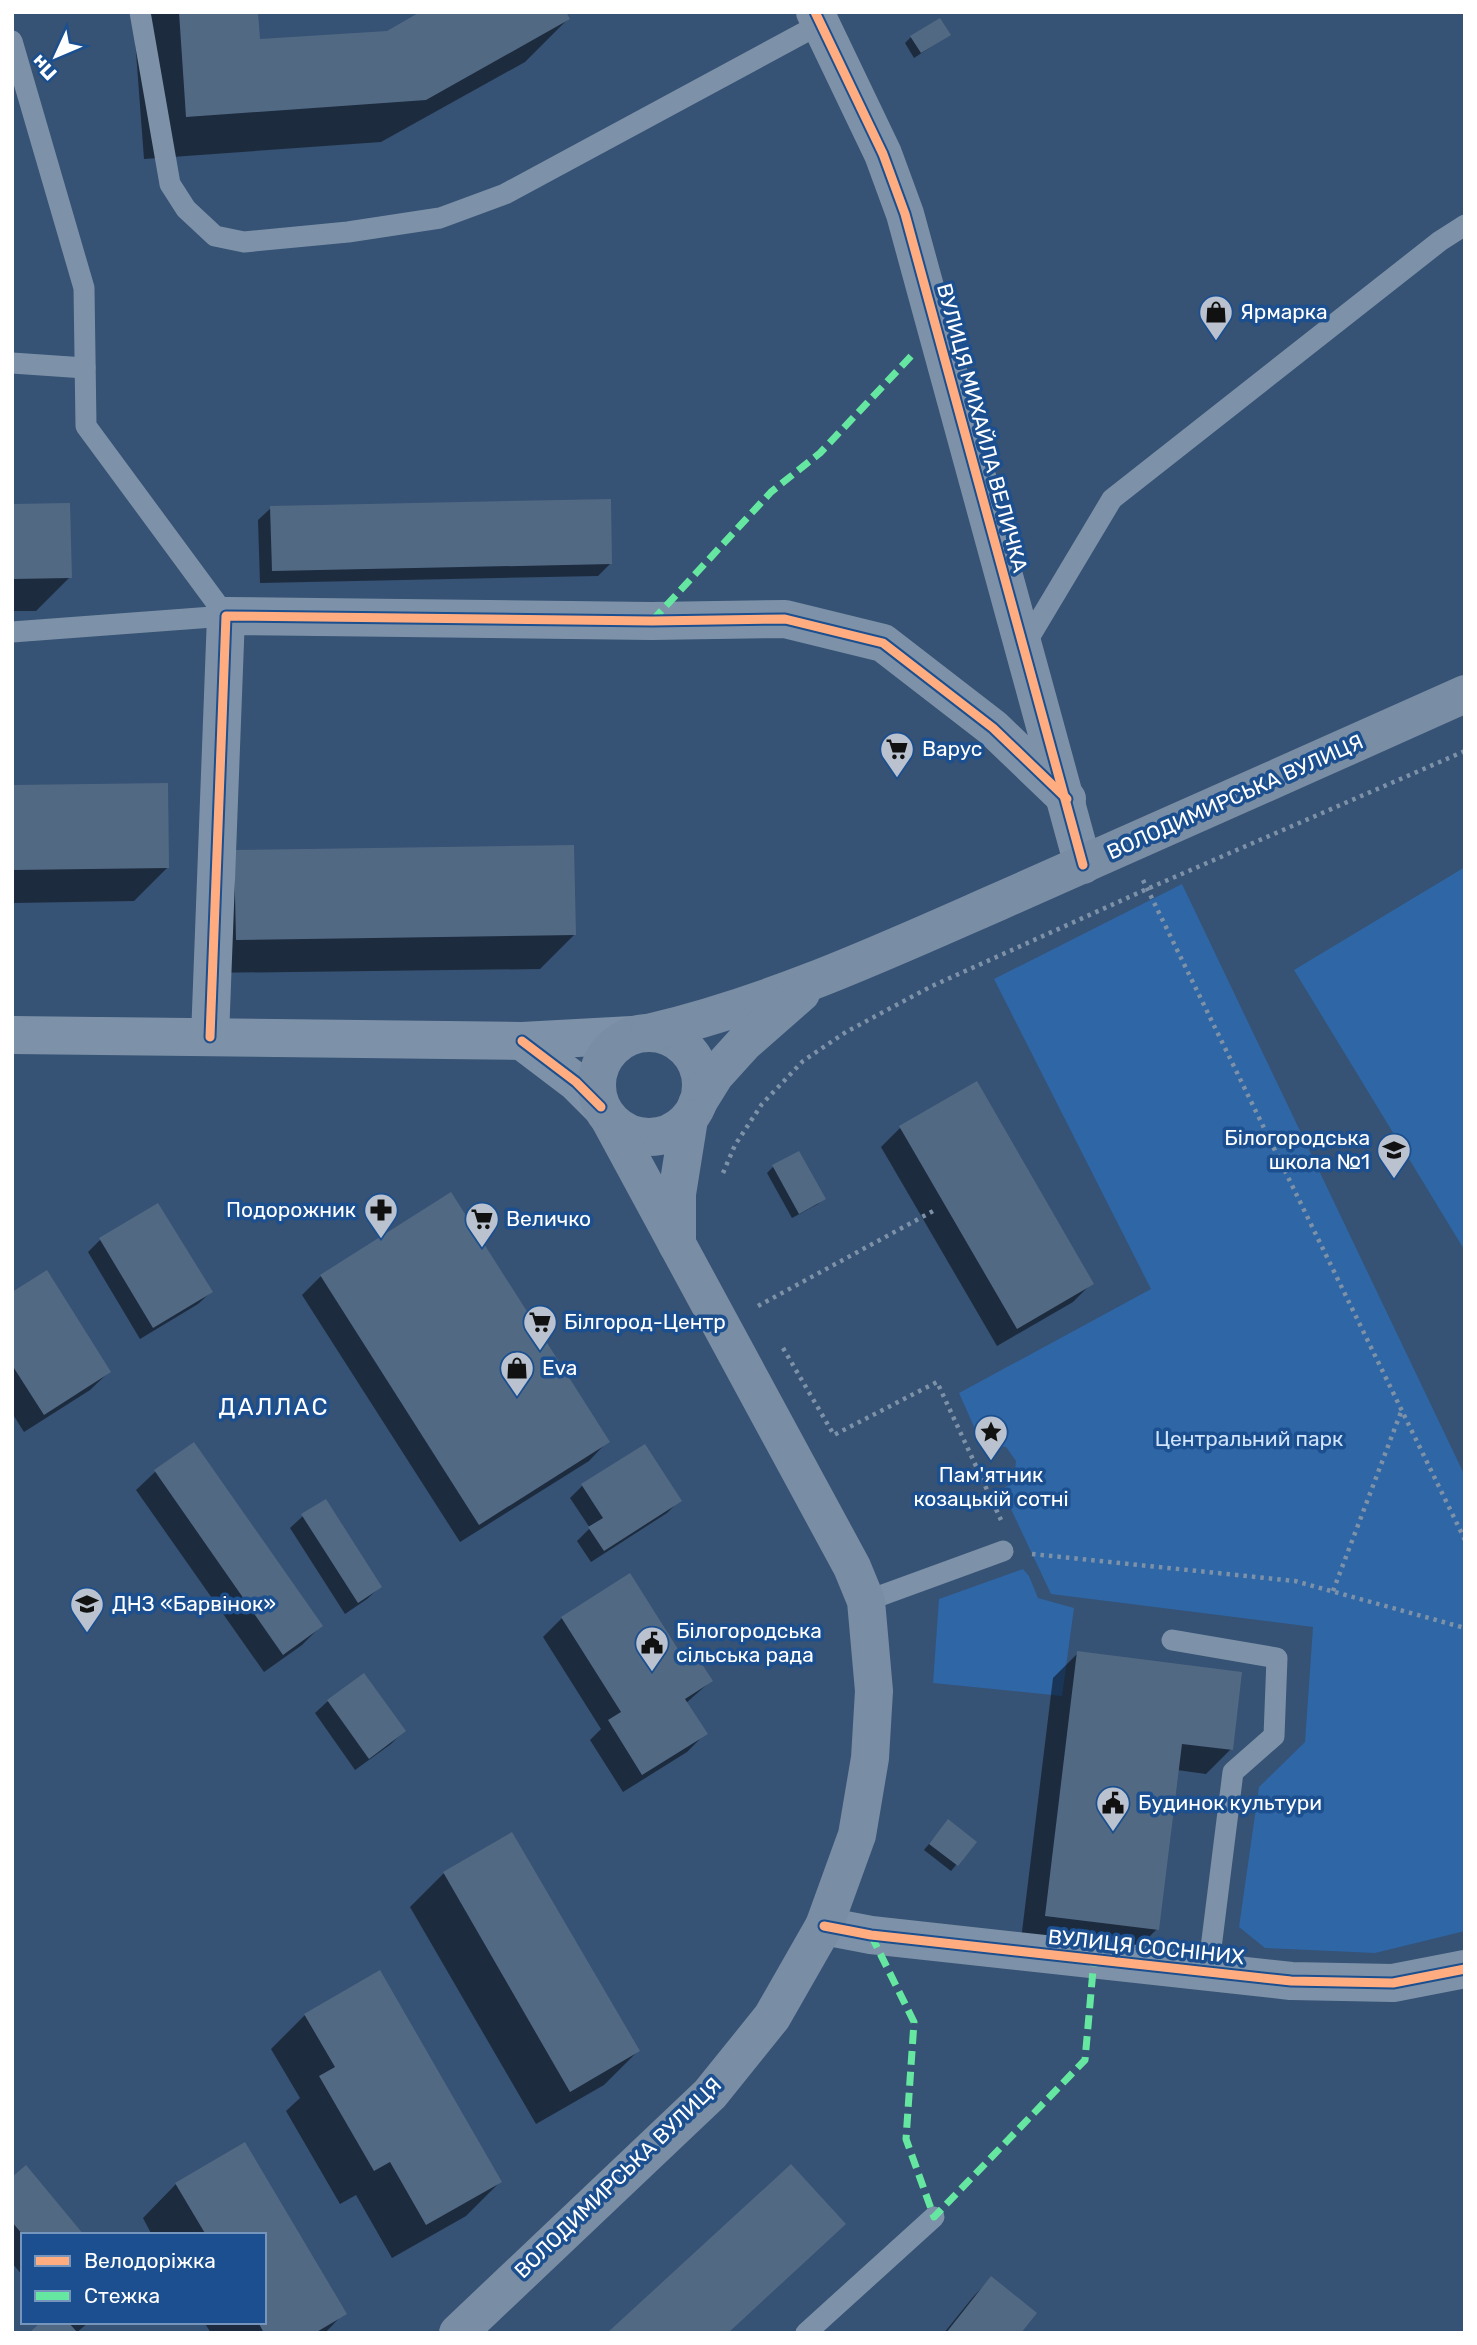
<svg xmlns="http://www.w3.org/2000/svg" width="1477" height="2345" viewBox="0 0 1477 2345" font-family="Rubik,sans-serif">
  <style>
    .green { fill: #2f66a5 }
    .shadow { fill: #0007 }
    .building { fill: #526984 }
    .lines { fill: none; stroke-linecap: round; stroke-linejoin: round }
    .path { stroke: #7d92a8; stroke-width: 4.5; stroke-dasharray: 3.5 5; stroke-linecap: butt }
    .lane { stroke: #7d92a8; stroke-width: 21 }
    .street { stroke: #7d92a8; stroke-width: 38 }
    .secondary { stroke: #798da4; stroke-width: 38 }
    .quiet { stroke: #66e7a1; stroke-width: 7; stroke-dasharray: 14 7; stroke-linecap: butt }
    .cycleway-casing { stroke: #1b4f8f; stroke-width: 13 }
    .cycleway { stroke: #ffac80; stroke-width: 9 }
    .labels { text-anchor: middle; stroke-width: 7; stroke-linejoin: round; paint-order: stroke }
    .poi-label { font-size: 21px; fill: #fff; stroke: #1b4f8f; text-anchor: start }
    .street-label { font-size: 21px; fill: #fff; stroke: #1b4f8f }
    .park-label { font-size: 21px; fill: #cfe3fa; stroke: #1b4f8f }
    .quarter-label { font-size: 24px; letter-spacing: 2px; fill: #fff; stroke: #1b4f8f }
  </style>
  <rect width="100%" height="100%" fill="#365274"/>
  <g class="green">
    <polygon points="1465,867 1465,1251 1294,970"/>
    <polygon points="1182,884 1465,1476 1465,1931 1375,1953 1265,1948 1239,1927 1259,1787 1305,1742 1313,1627 1051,1594 1002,1490 1014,1480 1016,1461 1006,1447 993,1445 983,1447 959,1393 1151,1289 994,979"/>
    <polygon points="1023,1569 1029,1576 1038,1598 1074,1608 1062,1696 933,1683 939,1599"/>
  </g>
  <g class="shadow">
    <polygon points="133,12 257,12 258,41 387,33 419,15 417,12 564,12 568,19 525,62 381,142 144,159"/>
    <polygon points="949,35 914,58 905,43 911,37"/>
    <polygon points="12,506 70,577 36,611 12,611"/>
    <polygon points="271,508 611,563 598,576 260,583 258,520"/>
    <polygon points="12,787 168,867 134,901 12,903"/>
    <polygon points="235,852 574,935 540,969 202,973"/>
    <polygon points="900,1128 1092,1283 1073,1302 997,1346 881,1147"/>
    <polygon points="799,1153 824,1198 818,1204 792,1218 767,1173 773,1167"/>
    <polygon points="100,1240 211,1292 198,1304 140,1339 88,1252"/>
    <polygon points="321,1276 607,1442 589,1461 460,1542 302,1295"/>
    <polygon points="12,1294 109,1372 90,1390 24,1432 12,1413"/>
    <polygon points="193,1445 321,1626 302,1645 264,1672 136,1490 155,1472"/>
    <polygon points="583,1485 680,1500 667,1513 591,1562 577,1541 590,1528 570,1498"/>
    <polygon points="303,1516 380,1587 367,1599 345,1614 290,1528"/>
    <polygon points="562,1618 687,1667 711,1681 686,1703 706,1733 687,1752 623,1792 590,1740 601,1729 543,1637"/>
    <polygon points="1078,1653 1231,1749 1206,1774 1177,1770 1157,1929 1132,1954 1021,1940 1053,1678"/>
    <polygon points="363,1675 404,1731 391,1744 355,1770 315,1713 328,1701"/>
    <polygon points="943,1827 956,1865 951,1871 924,1850"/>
    <polygon points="444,1873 638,2051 604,2085 536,2124 410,1907"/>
    <polygon points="305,2015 500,2182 466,2216 392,2258 356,2195 340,2204 286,2111 300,2098 271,2049"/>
    <polygon points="244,2144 344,2313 325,2333 211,2333 204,2322 264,2322 264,2235 152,2235 143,2218 176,2184"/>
    <polygon points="12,2179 81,2235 23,2235 23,2276 12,2263"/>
    <polygon points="991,2278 1018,2333 944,2333 973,2297"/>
    <polygon points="44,2322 89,2322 76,2333"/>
  </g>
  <g class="building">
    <polygon points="179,12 258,12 260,39 387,31 420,12 566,12 570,19 426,100 186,117"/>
    <polygon points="940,18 951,35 921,53 910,36"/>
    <polygon points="611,499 612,564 272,571 270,506"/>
    <polygon points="70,503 72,578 12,579 12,504"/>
    <polygon points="168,783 169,868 12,870 12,785"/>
    <polygon points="574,845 576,935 236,940 234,850"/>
    <polygon points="977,1081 1094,1284 1017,1329 899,1126"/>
    <polygon points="799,1151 826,1199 799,1214 772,1165"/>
    <polygon points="451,1192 610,1442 479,1525 320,1275"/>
    <polygon points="158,1203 213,1292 153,1328 99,1238"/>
    <polygon points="47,1270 111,1372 44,1415 12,1365 12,1292"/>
    <polygon points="194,1442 323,1626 283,1655 154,1470"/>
    <polygon points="645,1444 682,1501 604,1551 588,1527 603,1518 581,1484"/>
    <polygon points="326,1499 382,1587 358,1603 301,1514"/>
    <polygon points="630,1573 688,1665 698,1658 713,1681 685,1699 708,1734 642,1775 608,1720 621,1712 561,1617"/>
    <polygon points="1077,1651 1242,1672 1233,1750 1182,1744 1159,1930 1045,1916"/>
    <polygon points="364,1673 406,1731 369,1759 327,1700"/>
    <polygon points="948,1819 977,1842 958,1866 929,1844"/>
    <polygon points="512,1832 640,2051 570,2092 443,1872"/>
    <polygon points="380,1970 502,2182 426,2225 390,2162 374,2171 319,2076 335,2067 304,2014"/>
    <polygon points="245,2142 347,2314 315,2333 264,2333 258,2322 264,2322 264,2235 206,2235 175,2183"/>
    <polygon points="791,2164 846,2224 728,2333 607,2333"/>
    <polygon points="26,2165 84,2235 23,2235 12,2222 12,2177"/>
    <polygon points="991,2276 1037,2313 1021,2333 946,2333"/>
    <polygon points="41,2322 68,2322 78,2333 29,2333"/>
  </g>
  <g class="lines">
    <g class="path">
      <polyline points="1143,880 1465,1540"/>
      <polyline points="723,1173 735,1145 762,1104 803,1061 846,1032 930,987 1147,889 1465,751"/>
      <polyline points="758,1306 935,1210"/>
      <polyline points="783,1348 834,1435 937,1382 1001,1520"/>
      <polyline points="1032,1554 1295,1581 1465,1628"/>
      <polyline points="1333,1591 1401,1412"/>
    </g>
    <g class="lane">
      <polyline points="140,12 170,184 186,209 215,236 244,242 348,232 440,218 505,194 820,24"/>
      <polyline points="12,41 84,288 86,426 226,616"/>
      <polyline points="12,363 85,368"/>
      <polyline points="12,632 226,616"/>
      <polyline points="1024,646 1112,499 1440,241 1465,225"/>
      <polyline points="866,1601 1003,1551"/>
      <polyline points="1172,1640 1277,1658 1274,1736 1233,1772 1208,1972"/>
      <polyline points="806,2333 934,2217"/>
    </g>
    <g class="street">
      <polyline points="815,12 883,154 905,214 1083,865"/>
      <polyline points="12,1035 522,1041 632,1035"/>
      <polyline points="210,1037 226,616 652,621 785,619 883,643 993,728 1067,799"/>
      <polyline points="522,1041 576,1082 601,1107"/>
      <polyline points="824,1926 871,1935 1291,1981 1393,1983 1465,1969"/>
    </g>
    <g class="secondary">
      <circle cx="649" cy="1085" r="52"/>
      <path d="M648,1033c124,-29 236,-81 352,-132 156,-68 310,-138 465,-207"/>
      <polyline points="697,1104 715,1075 744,1043 801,993"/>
      <polyline points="677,1244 677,1194 689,1119"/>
      <polyline points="458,2333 710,2094 772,2017 824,1926 857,1835 870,1758 874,1691 866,1601 852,1567 611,1122"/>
    </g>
    <g class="quiet">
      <polyline points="652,621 771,492 820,453 915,352"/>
      <polyline points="871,1935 914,2022 906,2139 934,2217 1085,2060 1094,1959"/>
    </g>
    <g class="cycleway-casing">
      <g id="cycleway">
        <polyline points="815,12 883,154 905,214 1083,865"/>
        <polyline points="210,1037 226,616 652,621 785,619 883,643 993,728 1067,799"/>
        <polyline points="522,1041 576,1082 601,1107"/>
        <polyline points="824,1926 871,1935 1291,1981 1393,1983 1465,1969"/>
      </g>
    </g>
    <use href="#cycleway" class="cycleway"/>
  </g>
  <defs>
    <g id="shop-pin" transform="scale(1.75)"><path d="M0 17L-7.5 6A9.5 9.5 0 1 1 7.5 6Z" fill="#b9c2ce" stroke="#1b4f8f"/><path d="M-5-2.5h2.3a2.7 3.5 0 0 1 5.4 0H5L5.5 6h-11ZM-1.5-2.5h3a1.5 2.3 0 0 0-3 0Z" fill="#111"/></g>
    <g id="supermarket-pin" transform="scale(1.75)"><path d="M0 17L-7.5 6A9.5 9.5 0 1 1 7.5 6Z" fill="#b9c2ce" stroke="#1b4f8f"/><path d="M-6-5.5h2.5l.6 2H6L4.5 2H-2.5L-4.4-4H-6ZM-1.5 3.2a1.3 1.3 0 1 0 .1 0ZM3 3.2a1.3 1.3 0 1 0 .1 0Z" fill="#111"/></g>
    <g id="school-pin" transform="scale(1.75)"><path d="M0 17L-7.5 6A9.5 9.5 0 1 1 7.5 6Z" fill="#b9c2ce" stroke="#1b4f8f"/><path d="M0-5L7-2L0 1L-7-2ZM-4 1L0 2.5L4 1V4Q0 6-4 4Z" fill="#111"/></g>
    <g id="pharmacy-pin" transform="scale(1.75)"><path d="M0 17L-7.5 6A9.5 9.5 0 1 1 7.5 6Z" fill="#b9c2ce" stroke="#1b4f8f"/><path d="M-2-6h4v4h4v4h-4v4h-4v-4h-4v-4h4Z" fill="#111"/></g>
    <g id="sight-pin" transform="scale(1.75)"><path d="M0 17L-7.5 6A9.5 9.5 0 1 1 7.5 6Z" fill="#b9c2ce" stroke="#1b4f8f"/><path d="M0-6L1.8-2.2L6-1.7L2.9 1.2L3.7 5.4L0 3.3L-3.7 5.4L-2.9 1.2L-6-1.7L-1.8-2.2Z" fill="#111"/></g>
    <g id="civic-pin" transform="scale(1.75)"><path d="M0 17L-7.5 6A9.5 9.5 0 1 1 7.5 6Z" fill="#b9c2ce" stroke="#1b4f8f"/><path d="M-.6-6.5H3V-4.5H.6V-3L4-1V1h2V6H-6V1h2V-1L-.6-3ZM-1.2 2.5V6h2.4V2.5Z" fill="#111"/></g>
  </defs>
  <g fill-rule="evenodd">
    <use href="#shop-pin" x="1216" y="312"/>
    <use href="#supermarket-pin" x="897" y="749"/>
    <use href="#school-pin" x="1394" y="1150"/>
    <use href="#pharmacy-pin" x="381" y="1210"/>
    <use href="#supermarket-pin" x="482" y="1219"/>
    <use href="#supermarket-pin" x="540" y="1322"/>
    <use href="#shop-pin" x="517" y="1368"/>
    <use href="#sight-pin" x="991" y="1432"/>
    <use href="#school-pin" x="87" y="1604"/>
    <use href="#civic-pin" x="652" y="1643"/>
    <use href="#civic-pin" x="1113" y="1803"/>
  </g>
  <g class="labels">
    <g class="poi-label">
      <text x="1240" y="319">Ярмарка</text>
      <text x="922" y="756">Варус</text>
      <text x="1370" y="1145" text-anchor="end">Білогородська<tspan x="1370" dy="24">школа №1</tspan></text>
      <text x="356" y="1217" text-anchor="end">Подорожник</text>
      <text x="506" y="1226">Величко</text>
      <text x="564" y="1329">Білгород-Центр</text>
      <text x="542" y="1375">Eva</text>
      <text x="991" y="1482" text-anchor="middle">Пам'ятник<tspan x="991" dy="24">козацькій сотні</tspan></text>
      <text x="112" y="1611">ДНЗ «Барвінок»</text>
      <text x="676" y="1638">Білогородська<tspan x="676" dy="24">сільська рада</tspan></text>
      <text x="1138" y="1810">Будинок культури</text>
    </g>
    <g class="street-label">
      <text transform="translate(982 428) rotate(75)" y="7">ВУЛИЦЯ МИХАЙЛА ВЕЛИЧКА</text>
      <text transform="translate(1235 797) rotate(-24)" y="7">ВОЛОДИМИРСЬКА ВУЛИЦЯ</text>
      <text transform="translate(1146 1947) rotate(6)" y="7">ВУЛИЦЯ СОСНІНИХ</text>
      <text transform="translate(618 2178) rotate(-44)" y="7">ВОЛОДИМИРСЬКА ВУЛИЦЯ</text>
    </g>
    <g class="park-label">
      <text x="1249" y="1446">Центральний парк</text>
    </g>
    <g class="quarter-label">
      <text x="274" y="1415">ДАЛЛАС</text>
    </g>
  </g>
  <rect width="1477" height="2345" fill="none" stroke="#ffffff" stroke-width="28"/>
  <rect x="21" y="2233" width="245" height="91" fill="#1b4f8f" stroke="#7695bc" stroke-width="2"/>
  <rect x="35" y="2256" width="35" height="10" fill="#ffac80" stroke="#7695bc" stroke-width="2"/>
  <text x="84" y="2268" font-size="21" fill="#ffffff">Велодоріжка</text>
  <rect x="35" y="2291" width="35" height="10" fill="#66e7a1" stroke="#7695bc" stroke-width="2"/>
  <text x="84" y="2303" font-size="21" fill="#ffffff">Стежка</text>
  <g transform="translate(56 56) rotate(226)" stroke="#1b4f8f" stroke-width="5" paint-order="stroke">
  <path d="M0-5L12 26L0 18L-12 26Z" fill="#ffffff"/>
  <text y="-10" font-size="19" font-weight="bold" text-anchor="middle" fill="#ffffff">Пн</text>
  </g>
</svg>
